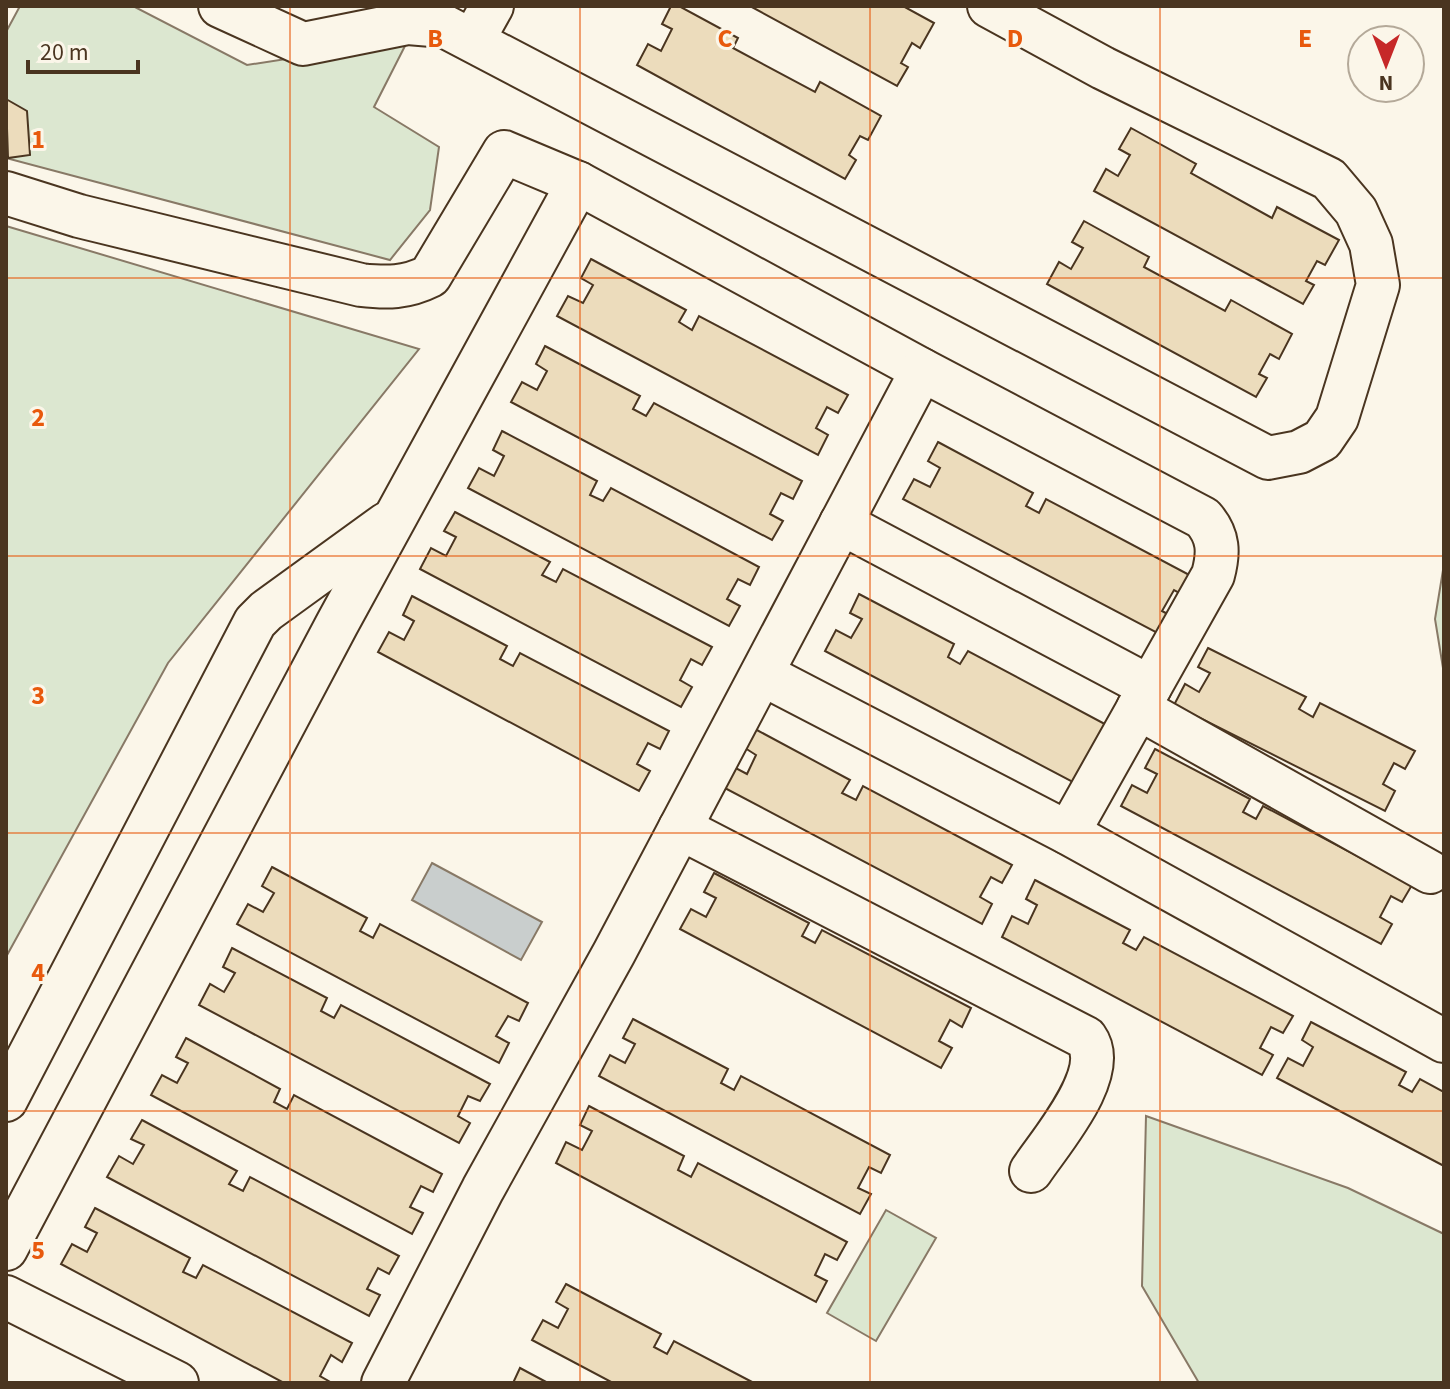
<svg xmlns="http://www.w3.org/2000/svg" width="1450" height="1389" viewBox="0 0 1450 1389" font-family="'Source Sans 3',sans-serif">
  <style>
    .green { fill: #dce7d0; stroke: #887966; stroke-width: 2 }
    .water { fill: #c9cecd; stroke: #887966; stroke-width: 2 }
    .building { fill: #ecdcbc; stroke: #4a3520; stroke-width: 2 }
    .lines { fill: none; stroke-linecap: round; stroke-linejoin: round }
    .minor-casing { stroke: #4a3520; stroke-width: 46 }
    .minor { stroke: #fbf6e9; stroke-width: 42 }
    .grid { fill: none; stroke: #e8590c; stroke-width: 2; stroke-opacity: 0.55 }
    .grid-label { font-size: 26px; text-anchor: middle; font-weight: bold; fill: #e8590c; stroke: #fbf6e9; stroke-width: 6; stroke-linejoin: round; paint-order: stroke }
  </style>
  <rect width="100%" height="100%" fill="#fbf6e9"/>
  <g class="green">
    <polygon points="20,6 133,6 247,65 408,40 374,107 439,147 430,210 390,260 6,158 6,32"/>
    <polygon points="6,226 419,349 168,663 6,957"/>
    <polygon points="1444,564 1444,674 1435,619"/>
    <polygon points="1146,1116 1348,1188 1444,1234 1444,1383 1199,1383 1142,1286"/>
    <polygon points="886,1210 936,1238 876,1341 827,1313"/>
  </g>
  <polygon class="water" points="432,863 542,922 521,960 412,900"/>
  <g class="building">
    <polygon points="671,6 679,6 738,38 733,48 815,92 820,82 881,116 868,140 860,136 849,155 856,160 845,179 637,65 648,44 661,51 672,29 662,24"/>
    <polygon points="750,6 903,6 934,23 920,48 912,43 901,63 908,67 897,86"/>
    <polygon points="6,99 27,111 30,155 8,158"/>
    <polygon points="1131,128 1196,164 1191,173 1272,218 1277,207 1339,240 1325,265 1317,261 1306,281 1314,285 1303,304 1094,191 1106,169 1118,176 1130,155 1119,149"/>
    <polygon points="1084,221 1149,257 1144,267 1225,311 1231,300 1292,334 1279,359 1270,354 1259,374 1267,378 1256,397 1047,284 1059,262 1071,269 1083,248 1072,242"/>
    <polygon points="591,259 686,310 679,322 692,330 699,316 848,395 838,413 827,407 816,428 828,435 818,455 557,316 568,296 583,303 593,285 581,278"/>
    <polygon points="545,346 640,396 633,409 646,416 654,403 802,481 793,499 781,493 770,514 783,521 772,540 511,402 522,382 537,390 547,371 536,364"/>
    <polygon points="502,431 597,481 590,495 603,501 611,488 759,567 750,585 738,579 727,599 740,606 729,626 468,488 479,468 494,476 504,456 493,450"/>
    <polygon points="938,442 1033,493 1026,506 1039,513 1046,499 1195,578 1185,596 1174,590 1162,611 1175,618 1165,637 903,499 914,479 930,487 940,468 928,461"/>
    <polygon points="455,512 550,562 542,575 556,582 563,569 712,647 702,665 691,659 680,680 692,687 681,707 420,569 431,548 446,556 456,537 444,531"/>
    <polygon points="859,594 954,644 948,657 960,664 968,651 1116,730 1086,789 825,651 836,630 851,638 862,619 850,613"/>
    <polygon points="412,596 507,646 500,659 513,666 520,653 669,731 660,749 648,743 637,764 650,771 639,791 378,652 389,632 404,640 414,621 403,615"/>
    <polygon points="1208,648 1306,697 1299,709 1313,717 1320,703 1415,751 1405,769 1394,763 1383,784 1395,791 1385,811 1174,705 1185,684 1199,692 1210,673 1198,667"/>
    <polygon points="755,729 850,780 842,793 856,800 863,786 1012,865 1002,883 991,877 980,897 992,904 982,924 721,786 732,766 747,774 756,755 745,748"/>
    <polygon points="1155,749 1250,799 1243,812 1256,819 1263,806 1412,885 1402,902 1391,896 1380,917 1392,924 1381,944 1121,806 1132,785 1147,793 1157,774 1145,768"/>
    <polygon points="272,867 367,918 360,931 373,938 380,924 528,1003 519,1021 508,1016 496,1036 509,1043 499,1063 237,924 248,904 263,912 274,893 262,886"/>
    <polygon points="714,873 809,923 802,936 815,943 822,930 971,1008 962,1027 950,1020 939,1041 952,1048 941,1068 680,929 691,909 706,917 716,898 704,892"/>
    <polygon points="1035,880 1130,930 1123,943 1136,950 1144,937 1293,1016 1283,1033 1271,1027 1260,1048 1273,1055 1262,1075 1002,937 1012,916 1028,924 1037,905 1026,899"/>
    <polygon points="232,948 327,998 321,1011 334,1018 341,1005 490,1084 480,1101 468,1096 458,1116 470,1123 459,1143 199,1005 210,984 224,992 235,973 223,967"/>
    <polygon points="633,1019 728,1069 721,1083 734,1090 741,1076 890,1155 881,1173 869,1167 858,1188 871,1194 860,1214 599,1076 610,1055 625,1063 635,1044 623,1038"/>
    <polygon points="1311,1022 1406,1072 1399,1085 1412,1092 1420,1079 1444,1092 1444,1166 1277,1078 1288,1058 1303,1066 1313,1047 1302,1040"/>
    <polygon points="186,1038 280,1089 274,1102 287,1109 294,1095 442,1174 433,1192 421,1186 410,1207 423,1213 412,1234 151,1095 162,1075 177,1083 188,1063 176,1057"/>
    <polygon points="589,1106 684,1156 678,1170 691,1177 698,1163 847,1242 837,1260 825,1254 815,1275 827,1281 816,1302 556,1163 566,1142 582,1150 592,1131 580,1125"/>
    <polygon points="142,1120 237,1171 229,1184 243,1191 250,1177 399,1256 389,1274 378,1268 367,1289 380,1295 369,1316 107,1177 119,1156 133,1164 144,1145 131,1139"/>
    <polygon points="95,1208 190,1258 183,1272 196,1278 203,1265 352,1343 342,1362 331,1355 320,1376 332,1383 284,1383 61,1264 72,1244 87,1252 97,1233 85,1227"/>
    <polygon points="566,1284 661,1334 654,1347 667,1354 674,1341 754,1383 613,1383 532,1340 543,1320 558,1328 568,1309 556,1302"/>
    <polygon points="520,1368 548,1383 513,1383"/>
  </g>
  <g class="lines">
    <g class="minor-casing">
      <g id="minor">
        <polyline points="220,6 303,44 408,23 444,26 1268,458 1299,452 1322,440 1337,418 1378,285 1371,244 1356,211 1329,179 1103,68 989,6"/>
        <polyline points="473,40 492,6"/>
        <path d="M6,193l73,23 282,69c26,3 45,3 69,-9l74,-124 74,31 344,187 281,148c16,18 16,35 10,57l-145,258"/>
        <polyline points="841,523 1150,687"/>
        <polyline points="762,674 1068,833 1444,1041"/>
        <polyline points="1138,708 1430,872"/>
        <path d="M680,828l406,210c25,35 -35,103 -55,133"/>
        <polyline points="6,1100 255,622 266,611 386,524"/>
        <polyline points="6,1249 337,624 578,183"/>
        <polyline points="6,1297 177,1383"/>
        <polyline points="383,1383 483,1189 614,953 922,370"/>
      </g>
    </g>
    <use href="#minor" class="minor"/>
  </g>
  <path class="grid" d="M290,6v1377M580,6v1377M870,6v1377M1160,6v1377M6,278h1438M6,556h1438M6,833h1438M6,1111h1438"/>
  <g class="grid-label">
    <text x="435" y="47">B</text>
    <text x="725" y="47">C</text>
    <text x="1015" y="47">D</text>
    <text x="1305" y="47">E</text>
    <text x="38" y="148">1</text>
    <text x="38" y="426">2</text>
    <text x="38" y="704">3</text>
    <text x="38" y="981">4</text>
    <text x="38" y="1259">5</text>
  </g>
  <rect width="1450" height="1389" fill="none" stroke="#4a3520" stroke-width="16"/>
  <g transform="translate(1386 64) rotate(180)"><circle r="38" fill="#fbf6e9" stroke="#b4a999" stroke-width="2"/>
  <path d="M0-6L14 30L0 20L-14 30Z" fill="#c62828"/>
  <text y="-12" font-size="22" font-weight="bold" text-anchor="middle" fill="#4a3520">N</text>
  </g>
  <path d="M28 60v12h110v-12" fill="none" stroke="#4a3520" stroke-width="4"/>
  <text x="40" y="60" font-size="24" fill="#4a3520" stroke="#fbf6e9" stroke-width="6" paint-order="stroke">20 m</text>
</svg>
